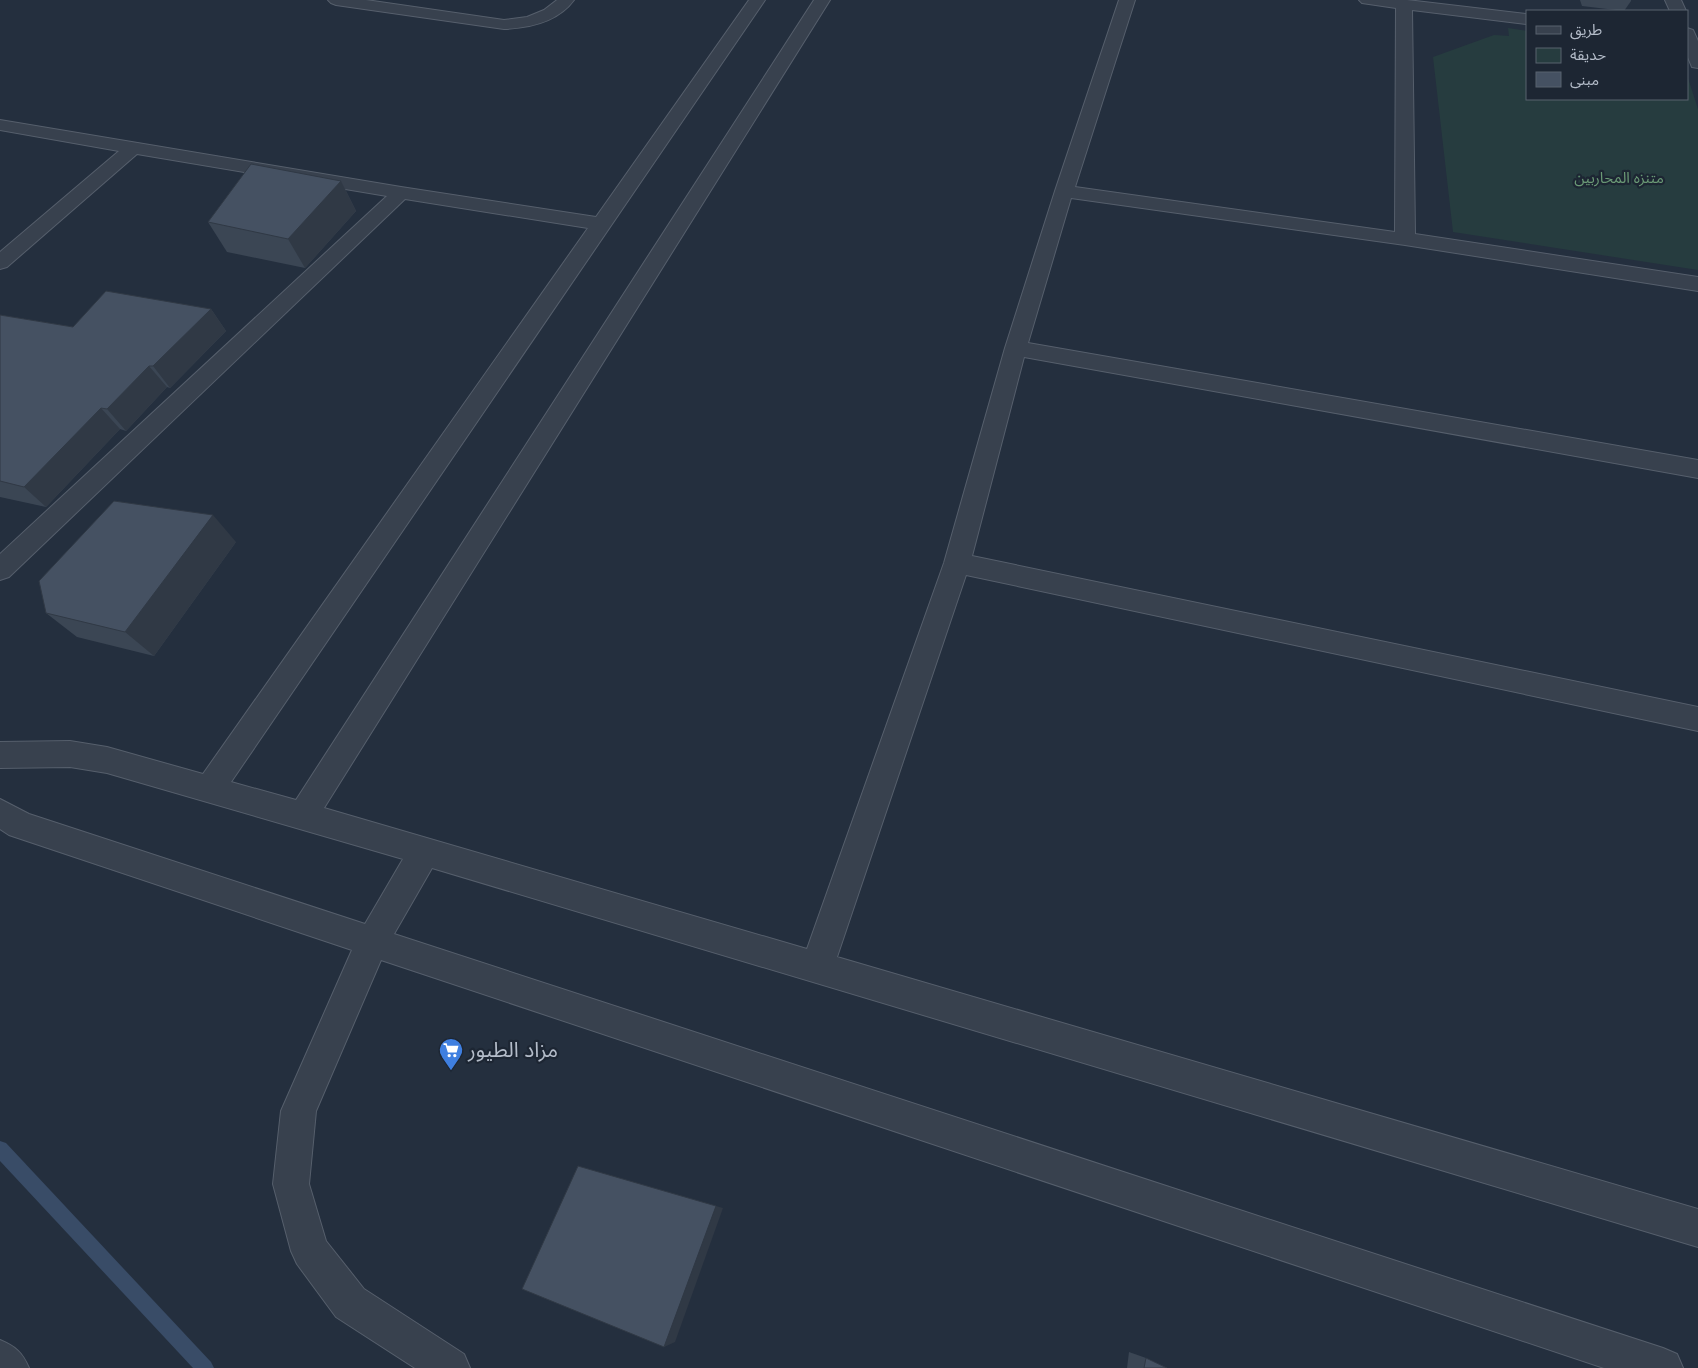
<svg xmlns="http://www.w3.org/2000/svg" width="1698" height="1368" viewBox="0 0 1698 1368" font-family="'Noto Sans','Noto Sans Arabic',sans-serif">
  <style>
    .green { fill: #263c3f }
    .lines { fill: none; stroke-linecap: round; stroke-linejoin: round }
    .stream { fill: #394c67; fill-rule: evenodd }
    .minor-casing { stroke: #565f6c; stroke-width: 2 }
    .minor { fill: #38414e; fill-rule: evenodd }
    .wall { fill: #3b4654 }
    .shaded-wall { fill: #303945 }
    .building { fill: #455162; stroke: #303945 }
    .labels { text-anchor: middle; stroke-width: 4.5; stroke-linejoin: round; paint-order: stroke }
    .far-park-label { font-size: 15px; fill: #6b9a76; stroke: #1d2633 }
    .near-poi-label { font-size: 21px; fill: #b4bcc9; stroke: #1d2633; text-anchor: start }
  </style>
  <rect width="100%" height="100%" fill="#242f3e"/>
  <polygon class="green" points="1508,28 1527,31 1527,99 1687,99 1687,75 1698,109 1698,270 1453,232 1433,57 1494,35 1509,36"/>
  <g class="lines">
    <polygon class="stream" points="0,1141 6,1143 211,1362 214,1368 193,1368 0,1161"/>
    <g class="minor-casing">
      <g id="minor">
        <path d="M328,0h38l138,20 23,-3 17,-7 13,-10h17c-16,22 -45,28 -70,29l-168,-24 -5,-2z"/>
        <polygon points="749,0 765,0 231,782 296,800 814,0 830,0 324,808 807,949 944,563 1005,348 1055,191 1119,0 1135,0 1075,187 1395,232 1396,8 1362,3 1359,0 1407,0 1527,14 1527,24 1412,10 1415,234 1698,277 1698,291 1405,245 1071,198 1028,343 1698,460 1698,478 1024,357 972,556 1698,707 1698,731 966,575 837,957 1698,1209 1698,1247 432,868 394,934 1663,1348 1677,1354 1683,1368 1604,1368 381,960 316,1111 309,1184 326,1241 364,1289 464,1354 470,1368 415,1368 336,1317 297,1264 291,1251 273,1184 281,1111 352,950 9,835 0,829 0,799 29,814 365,924 403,859 107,773 70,767 0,768 0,742 70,741 107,747 203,774 588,228 405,199 9,577 0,580 0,554 387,196 137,154 7,267 0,269 0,252 119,151 0,130 0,120 401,187 596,217"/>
        <polygon points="1665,0 1681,0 1686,11 1670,11"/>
        <polygon points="1687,28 1693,30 1698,41 1698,68 1692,67 1687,55"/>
        <path d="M0,1340c16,7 22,12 29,28h-29z"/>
      </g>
    </g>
    <use href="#minor" class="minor"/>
  </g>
  <g class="wall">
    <polygon points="1580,0 1631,0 1631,1 1624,11 1582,6"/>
    <polygon points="341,181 356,211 305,268 227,252 208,222"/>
    <polygon points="211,309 226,331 170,388 167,387 126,431 120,429 46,507 0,497 0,315 73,327"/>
    <polygon points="236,542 154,656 77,637 46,613"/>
    <polygon points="1129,1352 1146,1358 1167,1368 1127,1368"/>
  </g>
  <g class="shaded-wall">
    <polygon points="341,181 356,211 305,268 288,239"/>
    <polygon points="211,309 226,331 170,388 153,366"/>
    <polygon points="149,366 167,387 126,431 107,409"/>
    <polygon points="101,408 120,429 46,507 24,487"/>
    <polygon points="213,515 236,542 154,656 125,632"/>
    <polygon points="716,1206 723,1208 675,1342 664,1347"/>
  </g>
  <g class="building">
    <polygon points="251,164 341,181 288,239 208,222"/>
    <polygon points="106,291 211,309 153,366 149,366 107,409 101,408 24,487 0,481 0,315 73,327"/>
    <polygon points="114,501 213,515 125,632 46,613 39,581"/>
    <polygon points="578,1166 716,1206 664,1347 522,1289"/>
    <polygon points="1146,1358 1167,1368 1144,1368"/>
  </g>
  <defs>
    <g id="supermarket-pin" transform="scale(1.25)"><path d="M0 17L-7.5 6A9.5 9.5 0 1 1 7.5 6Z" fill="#3f7fe0" stroke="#1d2633"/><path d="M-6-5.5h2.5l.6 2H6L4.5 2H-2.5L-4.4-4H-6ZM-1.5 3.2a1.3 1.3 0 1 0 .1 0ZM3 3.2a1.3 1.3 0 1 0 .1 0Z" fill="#fff"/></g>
  </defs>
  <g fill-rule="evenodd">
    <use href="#supermarket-pin" x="451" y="1050"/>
  </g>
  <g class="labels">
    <g class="far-park-label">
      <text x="1619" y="183">متنزه المحاربين</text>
    </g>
    <g class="near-poi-label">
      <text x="468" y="1057">مزاد الطيور</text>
    </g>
  </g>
  <rect x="1526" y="10" width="162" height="90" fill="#1d2633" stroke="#59626f"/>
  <rect x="1536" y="26" width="25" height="8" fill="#38414e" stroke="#59626f"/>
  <text x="1570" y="35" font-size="15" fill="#b4bcc9">طريق</text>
  <rect x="1536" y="48" width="25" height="15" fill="#263c3f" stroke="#59626f"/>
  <text x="1570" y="60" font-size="15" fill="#b4bcc9">حديقة</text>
  <rect x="1536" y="72" width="25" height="15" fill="#455162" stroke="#59626f"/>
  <text x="1570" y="85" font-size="15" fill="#b4bcc9">مبنى</text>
</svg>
